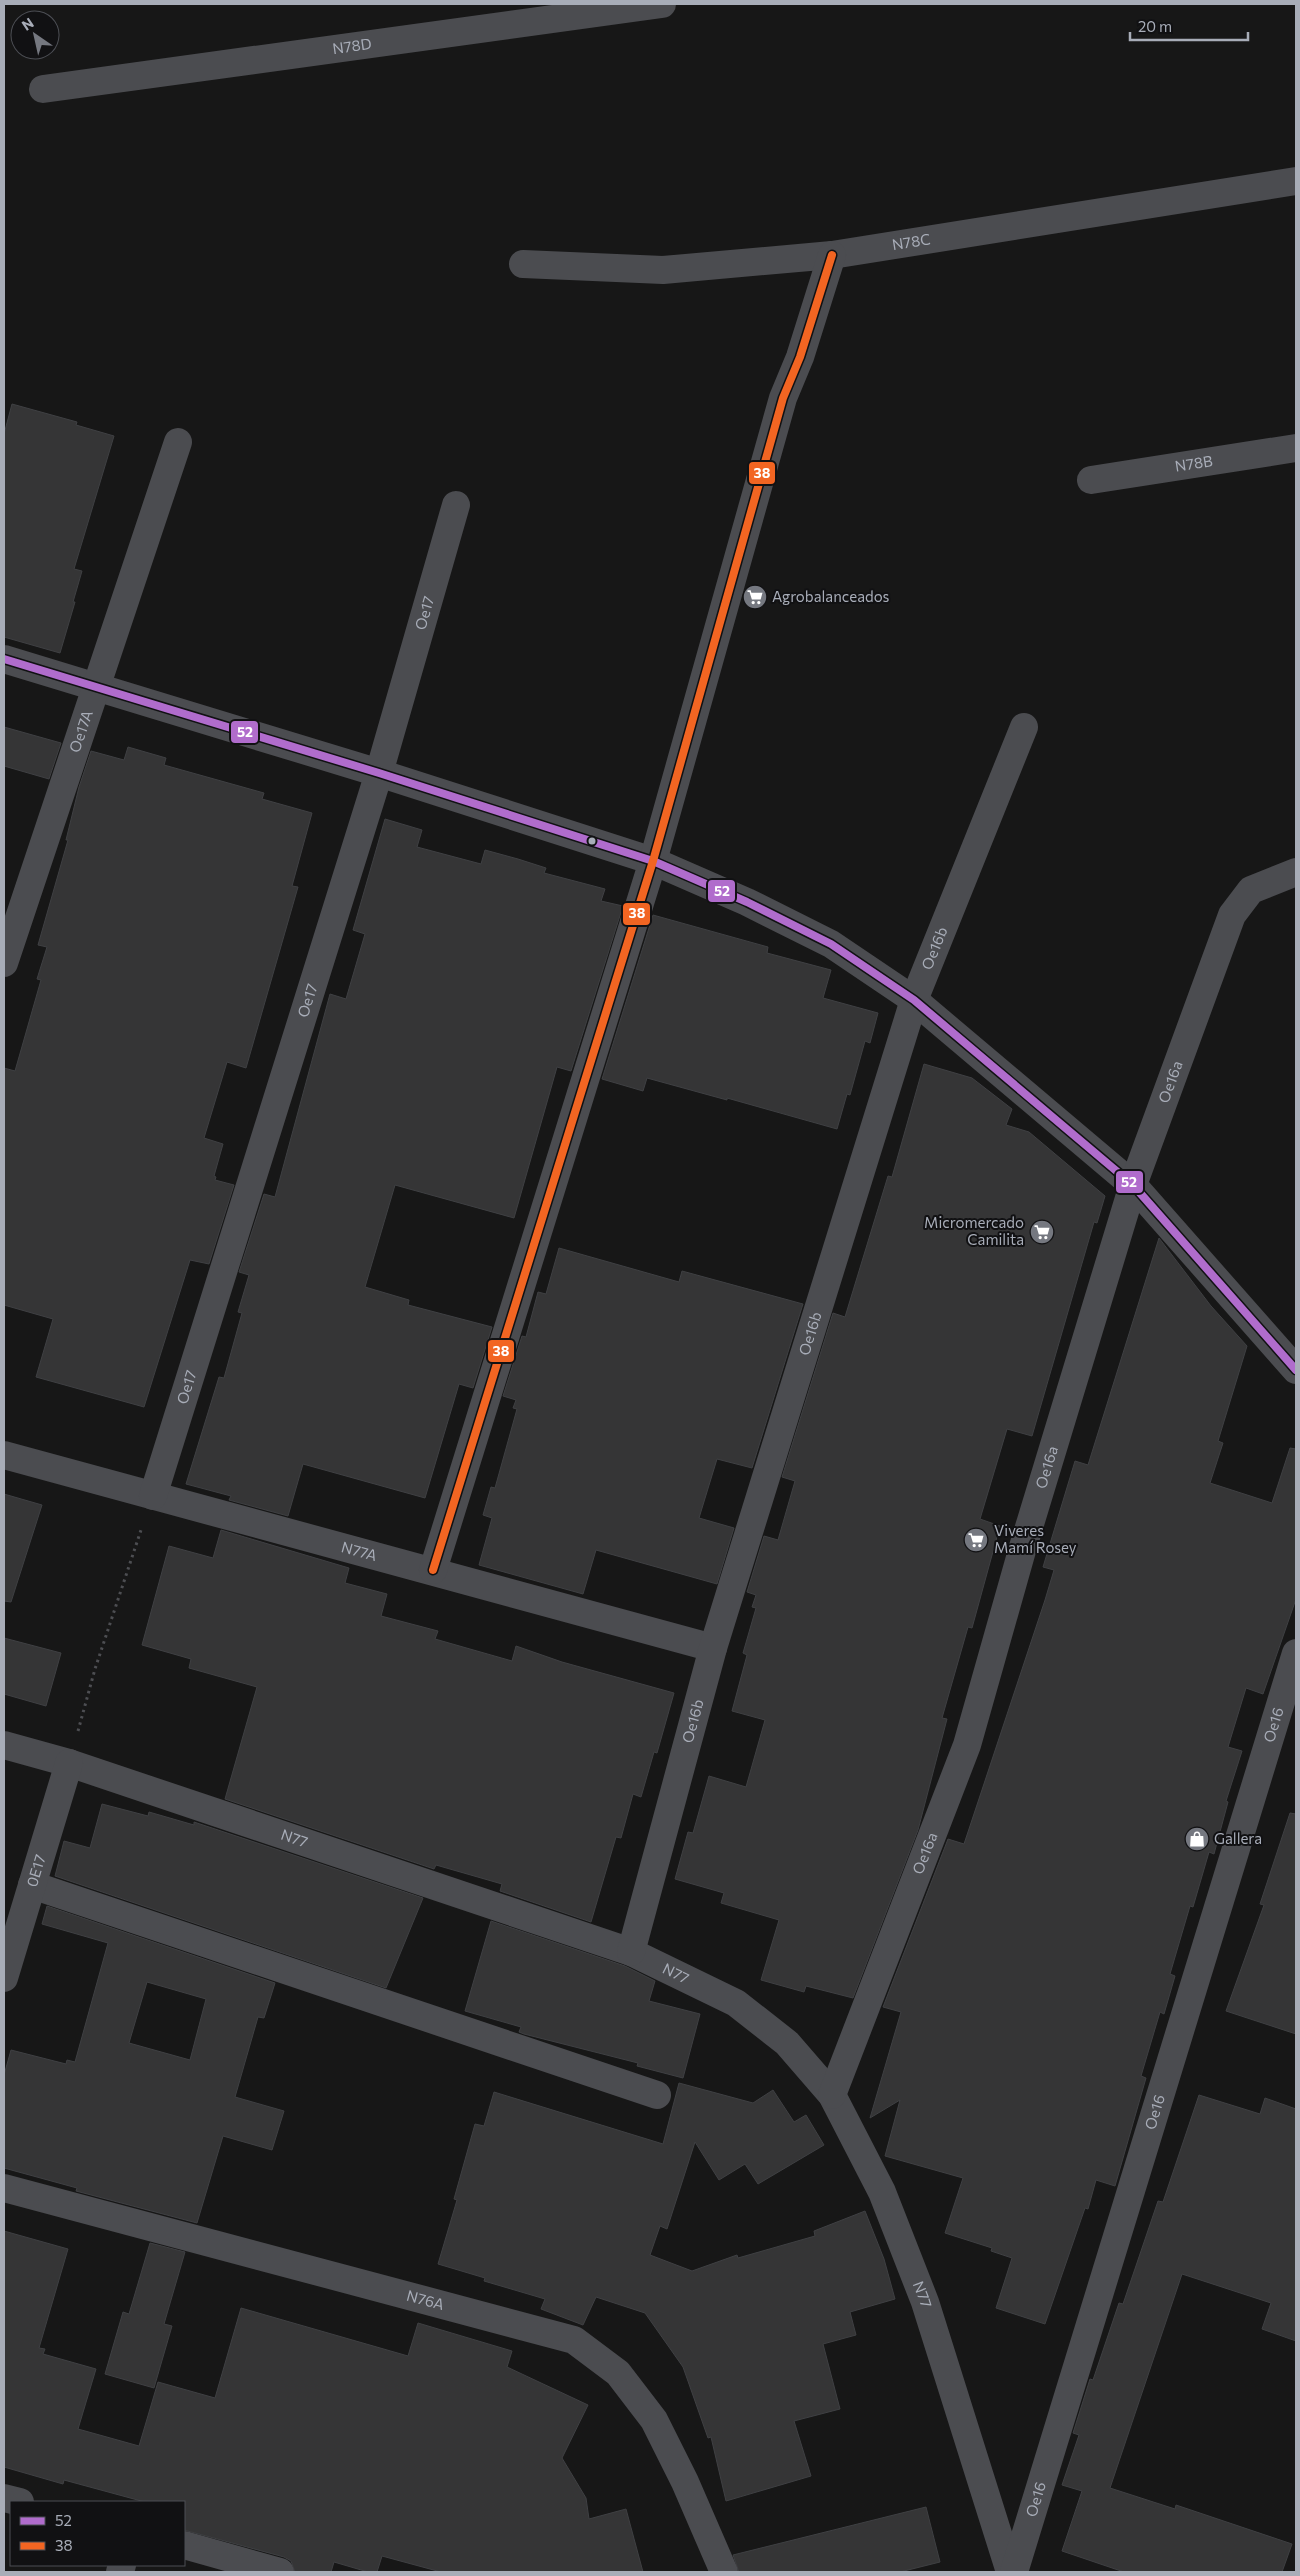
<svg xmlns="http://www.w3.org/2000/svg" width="1300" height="2576" viewBox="0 0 1300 2576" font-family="Commissioner,sans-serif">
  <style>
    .building { fill: #353536; stroke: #3f4043; fill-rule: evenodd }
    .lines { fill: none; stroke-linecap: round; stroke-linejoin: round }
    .path { stroke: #4d4e52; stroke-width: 3; stroke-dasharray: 2.5 4; stroke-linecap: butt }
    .minor { stroke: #4b4c50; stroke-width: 28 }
    .bus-1-casing { stroke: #111113; stroke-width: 11 }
    .bus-2-casing { stroke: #111113; stroke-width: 11 }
    .bus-1 { stroke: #b06ccc; stroke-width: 8 }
    .bus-2 { stroke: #f26522; stroke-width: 8 }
    .bus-dot { fill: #a8adb8; stroke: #111113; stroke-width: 2 }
    .labels { text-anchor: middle; stroke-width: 4; stroke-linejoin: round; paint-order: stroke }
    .street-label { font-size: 15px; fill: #a8adb8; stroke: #111113 }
    .poi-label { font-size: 15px; fill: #a8adb8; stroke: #111113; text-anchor: start }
    .line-badge { stroke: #111113; stroke-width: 2 }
    .badge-label { font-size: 14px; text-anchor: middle; font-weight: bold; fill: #fff }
  </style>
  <rect width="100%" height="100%" fill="#171717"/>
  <g class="building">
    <polygon points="12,404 77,422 76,425 114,436 74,569 82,571 73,602 75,602 60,653 4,637 4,434"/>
    <polygon points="4,727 61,743 49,779 4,766"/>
    <polygon points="128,747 166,758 164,765 264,793 262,799 312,813 292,886 298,887 246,1068 227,1062 204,1138 223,1144 214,1176 216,1177 215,1180 234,1185 209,1264 190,1260 144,1407 36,1377 53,1319 4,1305 4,1068 15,1071 41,980 37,979 47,947 38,945 68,840 66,840 79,787 91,751 124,760"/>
    <polygon points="385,819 422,830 417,847 481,864 485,850 518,859 546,868 544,873 605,889 601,901 623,906 571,1071 557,1067 514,1218 395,1185 365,1287 409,1300 408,1305 492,1327 473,1388 459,1384 425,1498 303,1464 288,1516 229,1500 231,1496 186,1484 219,1377 224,1378 242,1313 238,1312 249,1275 239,1272 264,1194 275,1197 330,994 346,999 365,934 353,930"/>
    <polygon points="653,915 768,947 767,953 831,970 823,998 878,1013 870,1043 865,1041 850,1095 847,1094 837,1129 727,1098 727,1100 647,1078 643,1091 602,1079"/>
    <polygon points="924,1064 972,1078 1012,1109 1006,1125 1029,1132 1105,1196 1097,1223 1094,1222 1032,1436 1007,1429 980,1519 1000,1526 972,1628 968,1627 942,1718 947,1719 918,1830 853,1998 806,1986 804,1992 761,1980 779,1920 721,1903 724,1893 675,1879 688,1832 693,1833 709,1776 746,1787 765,1720 732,1711 747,1655 743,1653 756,1608 752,1607 756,1595 747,1592 764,1536 778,1540 795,1481 782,1477 833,1313 845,1317 888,1176 892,1177"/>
    <polygon points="1159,1238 1211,1306 1247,1346 1218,1441 1223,1443 1210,1483 1272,1503 1290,1448 1296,1449 1296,1599 1263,1694 1246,1688 1228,1747 1242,1751 1226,1801 1228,1802 1214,1854 1209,1852 1193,1907 1190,1906 1170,1974 1175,1976 1164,2014 1160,2012 1141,2076 1146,2078 1115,2186 1096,2180 1088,2209 1085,2208 1045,2324 996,2308 1012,2258 991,2251 992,2248 945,2233 963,2178 885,2156 900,2100 870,2118 901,2012 883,2007 948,1839 964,1844 1045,1600 1054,1570 1043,1567 1075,1461 1088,1465"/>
    <polygon points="559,1248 679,1282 682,1271 803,1304 752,1468 717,1459 699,1518 734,1528 717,1584 596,1550 583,1594 479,1565 492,1518 483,1515 491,1487 495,1488 517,1409 513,1408 516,1400 503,1396 522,1336 526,1337 538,1292 546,1294"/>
    <polygon points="4,1494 42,1505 11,1602 4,1601"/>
    <polygon points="221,1530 349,1568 345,1583 387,1594 381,1616 438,1631 435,1639 512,1661 516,1646 562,1662 674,1693 657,1753 654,1752 641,1797 633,1794 621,1838 616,1837 591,1922 500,1891 502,1884 436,1865 434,1869 225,1799 257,1687 189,1668 191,1659 142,1645 169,1546 213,1558"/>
    <polygon points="4,1638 61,1653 46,1706 4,1694"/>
    <polygon points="102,1804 148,1816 149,1812 194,1825 194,1822 423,1898 386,1988 55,1876 64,1841 90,1848"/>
    <polygon points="1290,1813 1296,1814 1296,2034 1226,2011 1264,1905 1260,1904"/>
    <path d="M47,1906l228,77 -11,35 -6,-1 -23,80 49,14 -12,39 -49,-14 -26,87 -121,-32 1,-3 -73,-20v-93l7,-25 55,14 1,-4 8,2 33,-119 -66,-19zM147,1982l59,17 -16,61 -61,-17z"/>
    <polygon points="491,1921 625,1966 655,1981 649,2001 700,2014 683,2078 637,2066 638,2063 524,2034 519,2032 521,2027 465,2011"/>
    <polygon points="679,2083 753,2103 773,2090 794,2122 806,2115 824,2145 758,2184 745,2164 719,2180 695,2142 667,2229 660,2226 650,2255 692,2271 737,2255 738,2258 815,2236 814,2231 865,2211 884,2259 895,2299 850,2312 856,2335 823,2344 840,2409 794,2421 811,2476 726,2501 711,2437 708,2438 683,2367 645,2313 596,2297 583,2325 541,2309 545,2299 484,2281 485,2278 438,2264 457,2200 454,2199 475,2124 484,2126 494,2092 663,2144"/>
    <polygon points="1199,2095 1260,2114 1265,2098 1296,2109 1296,2341 1262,2329 1271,2303 1182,2274 1110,2488 1175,2509 1176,2505 1292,2544 1282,2572 1124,2572 1062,2551 1082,2491 1062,2485 1079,2435 1073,2433 1090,2379 1093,2380 1119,2303 1123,2304 1158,2201 1163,2202"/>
    <polygon points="4,2231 68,2249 39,2348 45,2349 43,2354 96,2369 78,2429 139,2446 158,2382 215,2398 241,2308 408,2356 418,2323 512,2351 507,2367 588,2405 562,2458 586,2498 589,2519 626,2509 643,2572 441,2572 382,2556 377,2572 368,2572 334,2562 331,2572 295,2572 291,2561 284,2557 184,2530 184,2502 145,2502 64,2480 63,2484 4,2467"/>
    <polygon points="150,2243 185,2252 164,2324 172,2326 154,2388 105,2374 123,2312 129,2314"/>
    <polygon points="926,2507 940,2562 900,2572 739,2572 733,2555"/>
  </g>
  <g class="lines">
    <polyline class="path" points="78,1731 95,1669 142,1527"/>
    <g class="minor">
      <path id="s1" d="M43,89l619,-85"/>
      <path id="s2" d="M523,264l140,6 169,-15 464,-74"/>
      <path id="s3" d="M1091,480l205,-32"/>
      <polyline points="4,659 379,773 653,861 747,902 831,944 914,1000 1133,1185 1296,1370"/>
      <path id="s4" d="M4,963l174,-521"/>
      <path id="s5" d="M4,1455l709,193"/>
      <path id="s6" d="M153,1496l226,-723 77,-268"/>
      <polyline points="433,1570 653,861 783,398 800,357 832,255"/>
      <path id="s7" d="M4,1745l65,18 562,189 105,51 51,40 45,52 50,97 43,110 85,270"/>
      <polyline points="32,1885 657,2095"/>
      <path id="s8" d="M631,1952l82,-304 201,-648 110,-273"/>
      <path id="s9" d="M4,1978l65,-215"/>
      <path id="s10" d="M832,2095l135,-350 56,-198 110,-362 99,-270 19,-25 45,-18"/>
      <path id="s11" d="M4,2188l570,152 44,33 36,47 31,62 39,90"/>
      <polyline points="4,2498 20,2502"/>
      <polyline points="184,2545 280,2572"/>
      <polyline points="120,2572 122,2565"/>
      <path id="s12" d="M1014,2572l282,-919"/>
    </g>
    <g class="bus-1-casing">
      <polyline id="bus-1" points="4,659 379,773 653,861 747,902 831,944 914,1000 1133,1185 1296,1370"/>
    </g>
    <g class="bus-2-casing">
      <polyline id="bus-2" points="433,1570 653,861 783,398 800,357 832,255"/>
    </g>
    <use href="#bus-1" class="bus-1"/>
    <use href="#bus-2" class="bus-2"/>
  </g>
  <defs>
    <g id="supermarket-disc" transform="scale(1.25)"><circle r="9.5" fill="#757880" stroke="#111113"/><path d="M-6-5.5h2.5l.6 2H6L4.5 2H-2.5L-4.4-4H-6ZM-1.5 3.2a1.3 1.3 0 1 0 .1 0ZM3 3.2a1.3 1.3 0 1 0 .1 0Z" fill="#fff"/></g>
    <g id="shop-disc" transform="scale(1.25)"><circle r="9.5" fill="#757880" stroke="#111113"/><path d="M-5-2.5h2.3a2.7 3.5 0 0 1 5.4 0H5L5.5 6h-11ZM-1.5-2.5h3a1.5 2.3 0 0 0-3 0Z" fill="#fff"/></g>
  </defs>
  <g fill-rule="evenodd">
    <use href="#supermarket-disc" x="755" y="597"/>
    <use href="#supermarket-disc" x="1042" y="1232"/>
    <use href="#supermarket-disc" x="976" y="1540"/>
    <use href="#shop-disc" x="1197" y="1839"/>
  </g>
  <circle class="bus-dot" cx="592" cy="841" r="4.5"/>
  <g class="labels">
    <g class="street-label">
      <text dy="5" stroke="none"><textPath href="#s1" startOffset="312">N78D</textPath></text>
      <text dy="5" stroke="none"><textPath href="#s2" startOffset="390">N78C</textPath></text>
      <text dy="5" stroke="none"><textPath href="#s3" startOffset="104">N78B</textPath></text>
      <text dy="5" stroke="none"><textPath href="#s6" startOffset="924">Oe17</textPath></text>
      <text dy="5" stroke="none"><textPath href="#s4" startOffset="244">Oe17A</textPath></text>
      <text dy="5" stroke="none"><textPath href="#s8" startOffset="1049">Oe16b</textPath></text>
      <text dy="5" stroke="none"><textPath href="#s6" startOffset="519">Oe17</textPath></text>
      <text dy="5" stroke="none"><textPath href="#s10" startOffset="1069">Oe16a</textPath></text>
      <text dy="5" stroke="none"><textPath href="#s8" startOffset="644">Oe16b</textPath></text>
      <text dy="5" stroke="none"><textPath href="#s6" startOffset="114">Oe17</textPath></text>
      <text dy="5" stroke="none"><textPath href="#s10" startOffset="664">Oe16a</textPath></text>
      <text dy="5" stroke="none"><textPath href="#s5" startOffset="368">N77A</textPath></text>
      <text dy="5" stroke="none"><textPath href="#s8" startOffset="239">Oe16b</textPath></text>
      <text dy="5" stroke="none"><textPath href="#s12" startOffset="886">Oe16</textPath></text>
      <text dy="5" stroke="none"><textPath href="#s7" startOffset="305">N77</textPath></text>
      <text dy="5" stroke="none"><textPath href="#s10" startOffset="259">Oe16a</textPath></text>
      <text dy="5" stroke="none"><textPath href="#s9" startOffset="112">0E17</textPath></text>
      <text dy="5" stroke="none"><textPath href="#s7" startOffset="710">N77</textPath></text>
      <text dy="5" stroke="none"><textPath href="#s12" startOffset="481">Oe16</textPath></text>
      <text dy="5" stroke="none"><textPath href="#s7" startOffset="1130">N77</textPath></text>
      <text dy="5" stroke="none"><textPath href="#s11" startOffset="436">N76A</textPath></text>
      <text dy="5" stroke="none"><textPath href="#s12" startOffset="76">Oe16</textPath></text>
    </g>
    <g class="poi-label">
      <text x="772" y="602">Agrobalanceados</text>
      <text x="1024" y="1228" text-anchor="end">Micromercado<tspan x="1024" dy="17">Camilita</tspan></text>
      <text x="994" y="1536">Viveres<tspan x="994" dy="17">Mamí Rosey</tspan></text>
      <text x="1214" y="1844">Gallera</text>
    </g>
  </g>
  <g class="line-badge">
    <rect x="748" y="461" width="28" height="24" rx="5" fill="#f26522"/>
    <rect x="230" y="720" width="29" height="24" rx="5" fill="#b06ccc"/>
    <rect x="707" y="879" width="29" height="24" rx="5" fill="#b06ccc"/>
    <rect x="622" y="902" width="29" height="24" rx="5" fill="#f26522"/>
    <rect x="1115" y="1170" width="29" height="24" rx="5" fill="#b06ccc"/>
    <rect x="487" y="1339" width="28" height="24" rx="5" fill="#f26522"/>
  </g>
  <g class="badge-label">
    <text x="762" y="478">38</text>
    <text x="245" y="737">52</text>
    <text x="722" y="896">52</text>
    <text x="637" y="918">38</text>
    <text x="1129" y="1187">52</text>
    <text x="501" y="1356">38</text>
  </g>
  <rect width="1300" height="2576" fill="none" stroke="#a8adb8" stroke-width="10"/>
  <rect x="10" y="2501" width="175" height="65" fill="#111113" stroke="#4d4f55"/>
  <rect x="20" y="2517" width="25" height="8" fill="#b06ccc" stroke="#4d4f55"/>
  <text x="55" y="2526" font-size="15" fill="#a8adb8">52</text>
  <rect x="20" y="2542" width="25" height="8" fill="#f26522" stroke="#4d4f55"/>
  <text x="55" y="2551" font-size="15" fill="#a8adb8">38</text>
  <g transform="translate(35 35) rotate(326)"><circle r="24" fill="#111113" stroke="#4d4f55"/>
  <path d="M0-4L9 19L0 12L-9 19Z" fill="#757880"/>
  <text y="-8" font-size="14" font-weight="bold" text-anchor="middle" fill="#a8adb8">N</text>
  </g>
  <path d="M1130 32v8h118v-8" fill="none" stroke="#a8adb8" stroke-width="2.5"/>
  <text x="1138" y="32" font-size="15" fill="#a8adb8" stroke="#111113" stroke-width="4" paint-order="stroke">20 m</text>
</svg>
